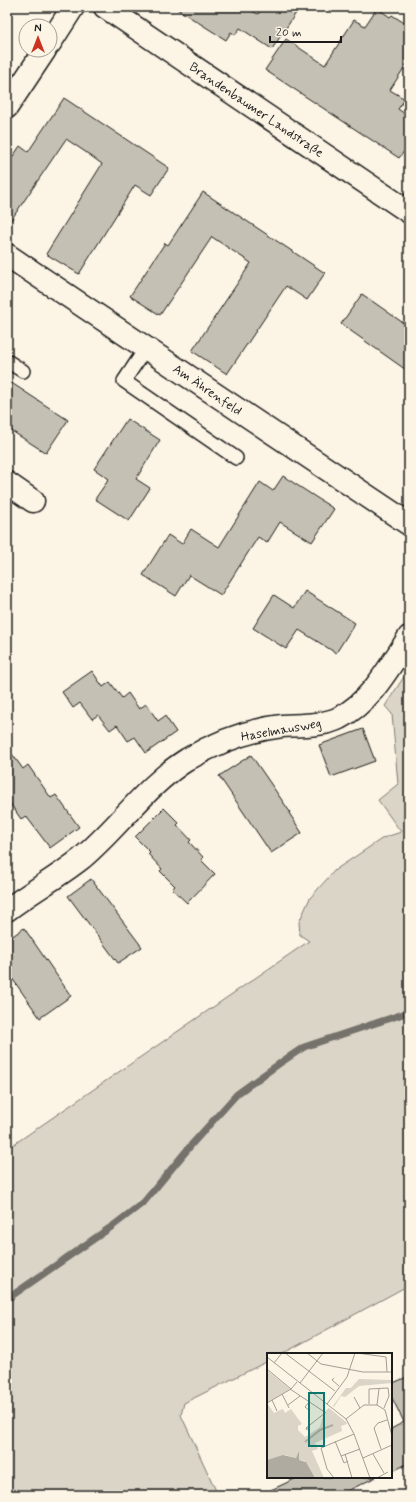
<svg xmlns="http://www.w3.org/2000/svg" width="416" height="1502" viewBox="0 0 416 1502" font-family="Mynerve,sans-serif">
  <style>
    .green { fill: #dbd5c8; stroke: #7c7872 }
    .lines { fill: none; stroke-linecap: round; stroke-linejoin: round }
    .stream { stroke: #75726c; stroke-width: 7 }
    .building { fill: #c4c0b3; stroke: #1c1c1c }
    .lane-casing { stroke: #1c1c1c; stroke-width: 16 }
    .street-casing { stroke: #1c1c1c; stroke-width: 25 }
    .secondary-casing { stroke: #1c1c1c; stroke-width: 25 }
    .lane { stroke: #fcf5e5; stroke-width: 13 }
    .street { stroke: #fcf5e5; stroke-width: 22 }
    .secondary { stroke: #fcf5e5; stroke-width: 22 }
    .labels { text-anchor: middle; stroke-width: 3; stroke-linejoin: round; paint-order: stroke }
    .street-label { font-size: 13px; fill: #1c1c1c; stroke: #fcf5e5 }
    .inset-river { fill: none; stroke: #b0aba1; stroke-width: 2 }
    .inset-road { fill: none; stroke: #a29e95; stroke-width: 1 }
    .view { fill: #0f766e; fill-opacity: 0.15; stroke: #0f766e; stroke-width: 2 }
    .inset-edge { fill: none; stroke: #1c1c1c; stroke-width: 2 }
  </style>
  <rect width="100%" height="100%" fill="#fcf5e5"/>
  <filter id="ink" filterUnits="userSpaceOnUse"><feTurbulence type="fractalNoise" baseFrequency=".025" numOctaves="2"/><feDisplacementMap in="SourceGraphic" scale="8" xChannelSelector="R" yChannelSelector="G"/><feConvolveMatrix kernelMatrix="1 2 1 2 8 2 1 2 1" color-interpolation-filters="sRGB"/></filter>
  <g filter="url(#ink)">
    <polygon class="green" points="409,669 409,1285 282,1354 268,1354 268,1361 184,1403 181,1415 218,1495 7,1495 7,1149 309,941 300,935 299,922 310,898 335,870 383,838 401,832 378,800 398,784 392,714 385,706"/>
    <g class="lines">
      <polyline class="stream" points="7,1299 114,1225 144,1202 192,1144 237,1094 283,1061 304,1047 409,1012"/>
    </g>
    <g class="building">
      <polygon points="174,7 255,7 252,11 258,14 263,7 300,7 272,49 240,28 235,35 231,32 226,40"/>
      <polygon points="377,8 390,17 392,15 409,26 409,60 390,90 405,99 398,109 409,117 409,145 399,158 265,70 286,39 325,65 354,20 365,26"/>
      <polygon points="64,98 169,168 151,195 135,185 79,274 46,254 102,164 84,151 66,139 7,226 7,165 20,146 28,152"/>
      <polygon points="203,192 325,273 307,300 286,286 227,374 192,351 251,263 212,237 160,315 130,296 165,243 168,245"/>
      <polygon points="362,294 409,327 409,372 341,324"/>
      <polygon points="7,380 68,420 46,453 7,428"/>
      <polygon points="127,419 160,440 136,479 150,488 129,521 95,499 109,479 94,469"/>
      <polygon points="283,476 334,509 312,542 280,522 267,543 258,537 221,595 189,575 176,596 143,575 168,535 182,544 191,529 219,547 260,482 273,491"/>
      <polygon points="305,591 355,623 336,653 299,630 286,649 253,628 274,595 294,608"/>
      <polygon points="92,671 103,687 110,682 122,698 128,693 139,709 146,704 158,721 165,716 176,732 146,753 135,737 128,741 117,725 110,730 98,715 92,719 80,703 73,708 62,692"/>
      <polygon points="363,729 375,761 331,777 319,745"/>
      <polygon points="7,747 23,769 28,765 51,798 56,795 79,827 50,848 26,816 21,819 7,799"/>
      <polygon points="251,755 290,812 289,813 302,833 271,853 219,776"/>
      <polygon points="164,808 179,823 177,825 191,840 189,842 203,857 201,860 215,874 187,903 172,889 175,886 160,871 162,869 148,854 150,852 135,837"/>
      <polygon points="91,879 142,947 118,963 68,896"/>
      <polygon points="24,928 71,996 40,1018 7,971 7,940"/>
      <polygon points="409,1376 409,1463 391,1472 391,1429 404,1422 391,1396 391,1384"/>
      <polygon points="299,1477 376,1477 339,1495 260,1495"/>
    </g>
    <g class="lines">
      <g class="lane-casing">
        <g id="lane">
          <polyline points="146,348 124,381 236,458"/>
          <polyline points="7,361 23,371"/>
        </g>
      </g>
      <g class="street-casing">
        <g id="street">
          <polyline points="50,43 73,7"/>
          <polyline points="7,107 45,50"/>
          <polyline points="7,255 409,524"/>
          <polyline points="7,483 33,501"/>
          <path d="M7,910c24,-18 51,-33 75,-52 37,-31 64,-73 106,-99 29,-17 61,-29 94,-33 16,-1 42,0 57,-8 32,-16 51,-52 70,-81"/>
        </g>
      </g>
      <g class="secondary-casing">
        <polyline id="secondary" points="105,7 409,212"/>
      </g>
      <use href="#lane" class="lane"/>
      <use href="#street" class="street"/>
      <use href="#secondary" class="secondary"/>
    </g>
  </g>
  <g class="labels">
    <g class="street-label">
      <text transform="translate(257 109) rotate(34)" y="5">Brandenbaumer Landstraße</text>
      <text transform="translate(208 389) rotate(34)" y="5">Am Ährenfeld</text>
      <text transform="translate(281 729) rotate(-10)" y="5">Haselmausweg</text>
    </g>
  </g>
  <g transform="translate(267 1353)">
    <rect width="125" height="125" fill="#fcf5e5"/>
    <path d="M0,17l23,19 -23,14zM92,26l33,1v3l-33,3 -14,11 -4,-1 -7,11 -1,-1 13,-18h5zM0,50l7,10 9,-4 2,4 6,-4 11,15 -4,2v4l7,7 15,-10 4,-15 5,-4 17,14 1,2 -6,2 1,5 -27,12 3,6 -6,2 12,27h-9l-10,-17 -6,-1v-8l-3,6 -11,-3 -18,5z" fill="#dbd5c8"/>
    <path d="M32,98v9l7,2 9,16h-48v-18l16,-5 13,3z" fill="#b0aba1"/>
    <path class="inset-river" d="M38,89l15,-12 13,-5"/>
    <path class="inset-road" d="M18,0l50,38M40,0l14,11 42,8h29M90,0l29,4 1,15M0,4l79,62 8,15 16,44M7,10l8,-10M0,16l24,20M67,25l-2,2 7,6M33,30l23,-30M23,36l36,24M15,41l7,14M87,44l6,11M5,47l5,11M42,49l-4,5 5,4M0,50l24,-14 6,-7M60,51l20,-27 8,-24M102,51v-15l19,-1 1,8 -5,12M21,52l12,-9M110,52l2,-16M79,66l18,-14h13l8,5 7,26M40,74v3l-1,-2 19,-15M68,88l9,22 4,-2M114,96l-7,-21 4,-5 9,-3M78,101l7,24M106,101l11,19M74,103l19,-7M96,105l29,-13M67,125l-7,-9 -6,-21 33,-14M110,125l11,-6"/>
    <path class="view" d="M42,40h15v53h-15z"/>
    <rect width="125" height="125" class="inset-edge"/>
  </g>
  <rect width="416" height="1502" fill="none" stroke="#fcf5e5" stroke-width="24"/>
  <rect x="12" y="12" width="392" height="1478" fill="none" stroke="#1c1c1c" stroke-width="1.5" filter="url(#ink)"/>
  <g transform="translate(38 38)"><circle r="19" fill="#fcf5e5" stroke="#a29e95"/>
  <path d="M0-3L7 15L0 10L-7 15Z" fill="#c8321e"/>
  <text y="-6" font-size="11" font-weight="bold" text-anchor="middle" fill="#1c1c1c">N</text>
  </g>
  <path d="M270 36v6h71v-6" fill="none" stroke="#1c1c1c" stroke-width="2"/>
  <text x="276" y="36" font-size="12" fill="#1c1c1c" stroke="#fcf5e5" stroke-width="3" paint-order="stroke">20 m</text>
</svg>
